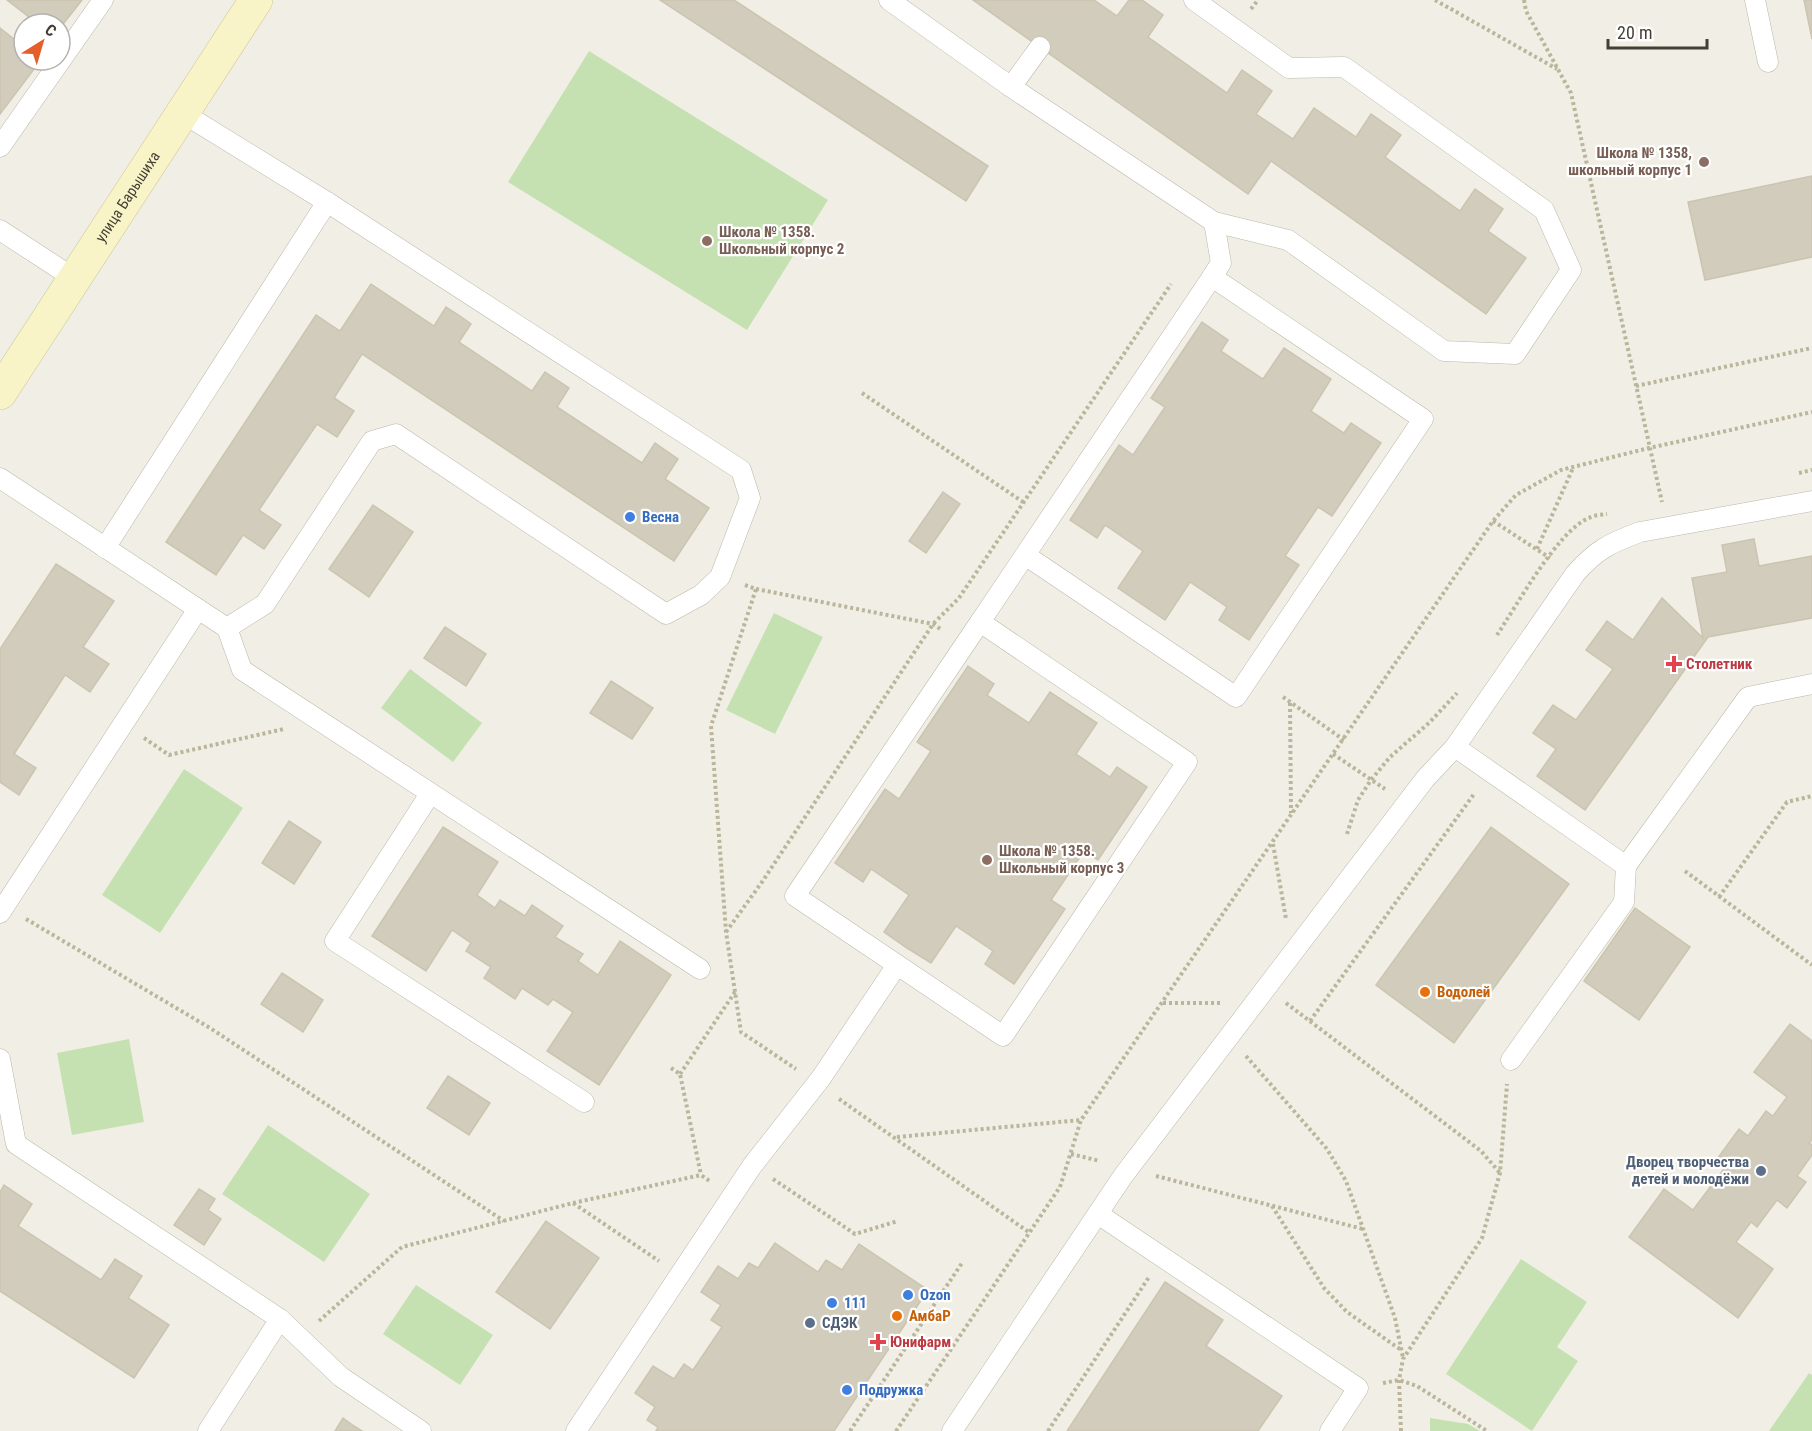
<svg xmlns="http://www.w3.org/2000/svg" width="1812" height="1431" viewBox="0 0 1812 1431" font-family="'Roboto Condensed',sans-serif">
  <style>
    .green { fill: #c5e1b2 }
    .building { fill: #d1ccbc; stroke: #cbc4b0; stroke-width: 1.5 }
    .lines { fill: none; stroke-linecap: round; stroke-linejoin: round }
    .service-casing { stroke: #bbb7a9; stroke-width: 21 }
    .secondary-casing { stroke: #ccc699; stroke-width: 34 }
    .path { stroke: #bbb59c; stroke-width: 4; stroke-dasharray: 3 3; stroke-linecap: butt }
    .service { stroke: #fff; stroke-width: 20 }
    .secondary { stroke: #f9f4c7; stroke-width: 33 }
    .education-dot { fill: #8d6e63; stroke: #fff; stroke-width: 2 }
    .shop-dot { fill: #3f7fe0; stroke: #fff; stroke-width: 2 }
    .health-dot { fill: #e0444e; stroke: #fff; stroke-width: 2 }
    .food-dot { fill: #e8710a; stroke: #fff; stroke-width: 2 }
    .service-dot { fill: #5c6f8a; stroke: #fff; stroke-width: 2 }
    .labels { text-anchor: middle; stroke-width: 4.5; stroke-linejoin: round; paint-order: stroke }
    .education-label { font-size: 15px; font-weight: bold; fill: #785e54; stroke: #fff; text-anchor: start }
    .street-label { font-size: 15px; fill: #433f35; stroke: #fff }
    .shop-label { font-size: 15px; font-weight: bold; fill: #366cbe; stroke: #fff; text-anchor: start }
    .health-label { font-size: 15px; font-weight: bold; fill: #be3a42; stroke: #fff; text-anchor: start }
    .food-label { font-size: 15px; font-weight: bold; fill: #c56008; stroke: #fff; text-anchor: start }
    .service-label { font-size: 15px; font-weight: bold; fill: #4e5e75; stroke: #fff; text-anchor: end }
  </style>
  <rect width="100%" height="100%" fill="#f1efe5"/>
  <g class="green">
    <polygon points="589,51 828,200 747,330 508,182"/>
    <polygon points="774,613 823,637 775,734 726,710"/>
    <polygon points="410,669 482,723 453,762 381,708"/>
    <polygon points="184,769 243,808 160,933 102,895"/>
    <polygon points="129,1039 144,1122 72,1135 57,1053"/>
    <polygon points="268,1125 370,1194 324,1262 222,1194"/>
    <polygon points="1521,1259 1587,1302 1557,1347 1578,1361 1532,1431 1446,1374"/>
    <polygon points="416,1285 493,1335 460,1385 383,1334"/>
    <polygon points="1809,1373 1812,1375 1812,1431 1769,1431"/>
    <polygon points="1430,1418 1468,1424 1480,1431 1430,1431"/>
  </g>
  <g class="building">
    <polygon points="7,0 82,0 60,28 60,24 38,24"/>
    <polygon points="660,0 734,0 988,166 966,201"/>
    <polygon points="973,0 1094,0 1117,16 1129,0 1142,0 1163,15 1148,37 1227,93 1242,70 1272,91 1256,114 1293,139 1314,108 1356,137 1371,114 1401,135 1385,157 1460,211 1475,189 1503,209 1488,231 1526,258 1486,314 1271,161 1248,194"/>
    <polygon points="1804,0 1812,0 1812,39"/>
    <polygon points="0,28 24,47 24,60 41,60 0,114"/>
    <polygon points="1812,176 1812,257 1705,280 1688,202"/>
    <polygon points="371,284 434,326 446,307 460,316 471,324 459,342 532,391 545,372 569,388 557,407 642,463 655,443 678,459 665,479 709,508 674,561 362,354 334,398 354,411 337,437 317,424 259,510 281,525 264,549 243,535 216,575 166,542 316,315 340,331"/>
    <polygon points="1202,322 1228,340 1221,351 1263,379 1284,348 1331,379 1311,411 1344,433 1351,423 1381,443 1332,516 1318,507 1285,556 1299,565 1249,640 1219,620 1227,607 1190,582 1165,620 1118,588 1143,551 1105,525 1097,538 1070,520 1119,445 1133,455 1165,407 1151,398"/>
    <polygon points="943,492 960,504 926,553 909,541"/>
    <polygon points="373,505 413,532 369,597 329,569"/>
    <polygon points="1754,539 1759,566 1812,556 1812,618 1708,637 1585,810 1537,776 1556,749 1533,733 1553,705 1576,720 1613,669 1586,650 1607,621 1633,640 1662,598 1703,638 1692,578 1727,572 1722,545"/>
    <polygon points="56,564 114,601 83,647 109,664 90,692 65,675 14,754 36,768 19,795 0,782 0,649"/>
    <polygon points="445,627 486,654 466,686 424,658"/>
    <polygon points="968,666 994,684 987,695 1029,723 1050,692 1097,723 1076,754 1110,777 1117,767 1147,787 1098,860 1084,851 1051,900 1065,909 1014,984 985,964 993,951 956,926 931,963 907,948 884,932 909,895 871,869 863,882 835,863 885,789 899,799 931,751 917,742"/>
    <polygon points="611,681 653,708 632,739 590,713"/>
    <polygon points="289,821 321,842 294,884 262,863"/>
    <polygon points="443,827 498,862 477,895 495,908 500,900 525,916 532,905 563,926 555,937 583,954 578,961 598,975 620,941 671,975 599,1085 547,1051 573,1012 553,999 548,1005 522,988 515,999 484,978 491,967 466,951 471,943 452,930 426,971 372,936"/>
    <polygon points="1491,827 1569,884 1454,1043 1376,985"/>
    <polygon points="1635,908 1690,947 1639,1020 1584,981"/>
    <polygon points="282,973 323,1000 303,1032 261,1004"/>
    <polygon points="1790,1024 1812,1041 1812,1140 1809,1143 1812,1145 1812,1155 1797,1176 1806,1182 1787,1208 1777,1200 1757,1227 1751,1222 1736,1242 1773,1269 1738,1318 1629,1237 1664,1189 1693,1210 1726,1166 1717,1159 1739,1129 1748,1136 1766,1111 1773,1116 1787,1097 1754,1072"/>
    <polygon points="448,1076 490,1103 469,1135 427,1108"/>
    <polygon points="4,1185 32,1204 18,1226 101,1280 115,1259 142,1276 128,1298 169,1325 134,1378 0,1291 0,1192"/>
    <polygon points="199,1189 215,1199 208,1210 221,1219 204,1245 174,1225"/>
    <polygon points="546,1221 599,1258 550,1329 496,1292"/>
    <polygon points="775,1243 818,1272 826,1260 842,1270 859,1244 928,1290 834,1431 656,1431 658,1427 647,1420 655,1407 635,1393 653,1366 674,1379 684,1364 693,1370 722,1327 711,1320 721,1305 701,1292 718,1266 738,1279 749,1263 758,1268"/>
    <polygon points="1165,1282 1223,1320 1206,1346 1282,1396 1258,1431 1067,1431"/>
    <polygon points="343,1418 354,1426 362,1431 335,1431"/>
  </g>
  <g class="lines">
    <g class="service-casing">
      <g id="service">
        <polyline points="889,0 1011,87 1214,222 1288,240 1444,351 1515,354 1571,270 1544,210 1344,67 1289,68 1194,0"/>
        <polyline points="1755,0 1768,62"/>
        <polyline points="1011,87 1040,47"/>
        <polyline points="181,112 327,202 741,470 750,498 720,577 701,595 666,614 396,434 372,441 265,604 227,628 198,609"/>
        <polyline points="0,147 103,0"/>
        <polyline points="0,230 75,279"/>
        <polyline points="1212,277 1221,263 1214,222"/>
        <polyline points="0,478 198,609 0,913"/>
        <polyline points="105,548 327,202"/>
        <polyline points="980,622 1212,277 1423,419 1236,697 1025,555"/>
        <polygon points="980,622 1187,762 1003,1036 795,896"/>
        <polyline points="227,628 242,670 700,969"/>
        <polyline points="1455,747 1626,866 1748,697 1812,684"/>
        <polyline points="430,794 335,941 584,1102"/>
        <polyline points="0,1059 16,1144 280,1319 341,1377 421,1431"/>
        <polyline points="1511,1060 1624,902 1626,866"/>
        <polyline points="1098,1214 1358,1388 1330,1431"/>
        <polyline points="208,1431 280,1319"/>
        <polyline points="576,1431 752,1166 821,1078 897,965"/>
        <path d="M952,1431l171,-255 302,-397 30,-32 120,-173c21,-24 35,-31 65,-42l172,-31"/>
      </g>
    </g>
    <g class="secondary-casing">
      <g id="secondary">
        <path id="s1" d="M0,393l256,-393"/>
      </g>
    </g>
    <g class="path">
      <polyline points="1435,0 1557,69"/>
      <polyline points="1524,0 1526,11 1571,93 1662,502"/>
      <polyline points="1251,9 1258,0"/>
      <polyline points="1636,386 1812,348"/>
      <polyline points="862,393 1026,504"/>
      <polyline points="1799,473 1812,470"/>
      <polyline points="1493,521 1550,558"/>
      <polyline points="1537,549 1573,468"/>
      <polyline points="745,585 756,589 711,726 726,932 741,1032 796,1069"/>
      <polyline points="756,589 933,624 942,630"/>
      <path d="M1497,635c19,-28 61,-105 92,-117 5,-3 12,-3 18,-4"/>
      <polyline points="1283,697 1344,740"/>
      <polyline points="1290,703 1291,813"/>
      <polyline points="144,738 169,755 284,729"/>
      <polyline points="1333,754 1385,789"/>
      <polyline points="1347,834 1358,800 1371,780 1390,757 1429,723 1457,693"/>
      <polyline points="1273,844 1286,919"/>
      <polyline points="1685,871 1812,965"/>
      <polyline points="1719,897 1787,802 1812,796"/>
      <polyline points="26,919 210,1028 504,1221"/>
      <polyline points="726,932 762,882 933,624 959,598 1171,284"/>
      <polyline points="1163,1003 1221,1003"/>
      <polyline points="1286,1003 1481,1151 1500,1173"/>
      <polyline points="1310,1021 1474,794"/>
      <polyline points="1246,1056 1327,1149 1346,1181 1395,1318 1403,1358"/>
      <polyline points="671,1068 680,1074 701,1175"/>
      <polyline points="680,1074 735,992"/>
      <polyline points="839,1099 1030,1233"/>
      <polyline points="897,1137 1081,1120"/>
      <polyline points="1071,1154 1100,1161"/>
      <polyline points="1156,1176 1363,1229"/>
      <polyline points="773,1179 855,1234 898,1221"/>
      <polyline points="573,1203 701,1175 711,1182"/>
      <polyline points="1272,1206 1324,1288 1347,1312 1401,1350"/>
      <polyline points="319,1321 402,1247 573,1203 659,1261"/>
      <polyline points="1383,1383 1399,1380 1417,1386 1487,1431"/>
      <polyline points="850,1431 962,1263"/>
      <polyline points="896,1431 1060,1187 1081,1120 1493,521 1516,495 1561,470 1649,448 1812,412"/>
      <polyline points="1048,1431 1149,1277"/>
      <polyline points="1401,1431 1399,1380 1403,1359 1482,1238 1500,1173 1507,1084"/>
    </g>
    <use href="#service" class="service"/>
    <use href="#secondary" class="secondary"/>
  </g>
  <g class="education-dot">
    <circle cx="1704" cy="162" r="6"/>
    <circle cx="707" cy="241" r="6"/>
    <circle cx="987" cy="860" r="6"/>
  </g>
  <g class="shop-dot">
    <circle cx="630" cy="517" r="6"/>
    <circle cx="908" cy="1295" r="6"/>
    <circle cx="832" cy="1303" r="6"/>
    <circle cx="847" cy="1390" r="6"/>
  </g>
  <g class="health-dot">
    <path d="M1671 655h6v6h6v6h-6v6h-6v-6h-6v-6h6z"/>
    <path d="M875 1333h6v6h6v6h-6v6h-6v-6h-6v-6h6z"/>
  </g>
  <g class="food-dot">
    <circle cx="1425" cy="992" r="6"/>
    <circle cx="897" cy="1316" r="6"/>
  </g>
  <g class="service-dot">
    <circle cx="1761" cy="1171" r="6"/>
    <circle cx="810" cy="1323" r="6"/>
  </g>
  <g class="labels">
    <g class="education-label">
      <text x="1692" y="158" text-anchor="end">Школа № 1358,<tspan x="1692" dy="17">школьный корпус 1</tspan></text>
      <text x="719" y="237">Школа № 1358.<tspan x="719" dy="17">Школьный корпус 2</tspan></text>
      <text x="999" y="856">Школа № 1358.<tspan x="999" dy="17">Школьный корпус 3</tspan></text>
    </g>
    <g class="street-label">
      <text dy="5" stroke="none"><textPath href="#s1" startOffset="234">улица Барышиха</textPath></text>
    </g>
    <g class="shop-label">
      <text x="642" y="522">Весна</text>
      <text x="920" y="1300">Ozon</text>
      <text x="844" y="1308">111</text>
      <text x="859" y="1395">Подружка</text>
    </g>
    <g class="health-label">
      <text x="1686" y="669">Столетник</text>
      <text x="890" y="1347">Юнифарм</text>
    </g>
    <g class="food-label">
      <text x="1437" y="997">Водолей</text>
      <text x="909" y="1321">АмбаР</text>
    </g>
    <g class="service-label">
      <text x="1749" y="1167">Дворец творчества<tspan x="1749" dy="17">детей и молодёжи</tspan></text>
      <text x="822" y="1328" text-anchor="start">СДЭК</text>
    </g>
  </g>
  <g transform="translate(42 42) rotate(37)"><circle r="28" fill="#ffffff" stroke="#b4b2ae" stroke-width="1.5"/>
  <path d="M0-4.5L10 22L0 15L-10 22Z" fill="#e45f29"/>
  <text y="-9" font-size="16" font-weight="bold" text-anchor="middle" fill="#433f35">С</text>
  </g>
  <path d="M1608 39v9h99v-9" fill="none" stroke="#433f35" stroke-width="3"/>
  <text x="1617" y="39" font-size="18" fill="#433f35" stroke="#ffffff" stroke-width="4.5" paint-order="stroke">20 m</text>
</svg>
